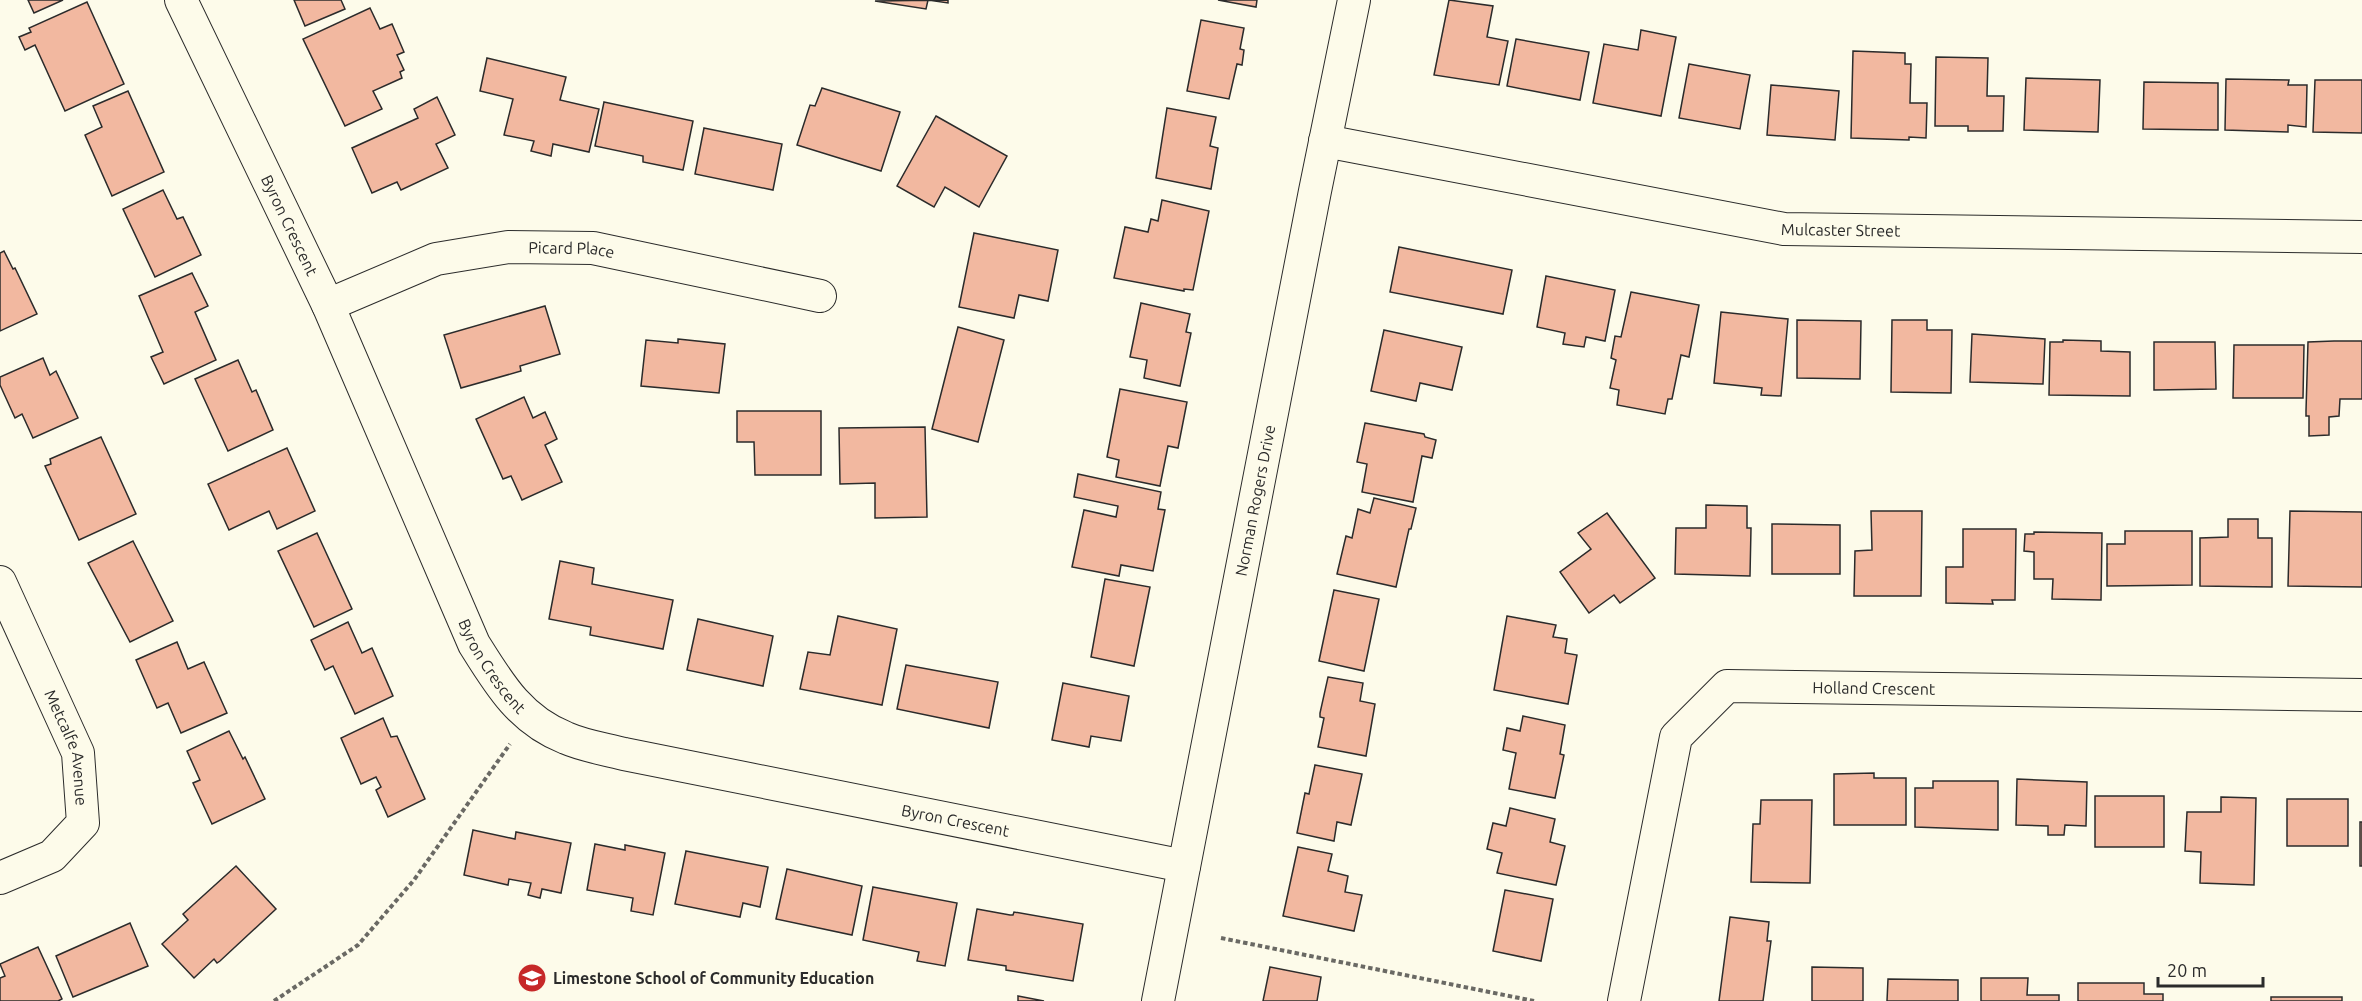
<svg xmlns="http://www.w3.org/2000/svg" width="2362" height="1001" viewBox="0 0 2362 1001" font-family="Ubuntu,sans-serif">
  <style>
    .building { fill: #f2b8a0; stroke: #2b2b2b; stroke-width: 1.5 }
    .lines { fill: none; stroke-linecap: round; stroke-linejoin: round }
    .street-casing { stroke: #2b2b2b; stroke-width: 34 }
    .path { stroke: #6a6964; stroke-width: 4; stroke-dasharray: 4.5 3; stroke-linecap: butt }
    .street { stroke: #fdfbea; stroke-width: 32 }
    .labels { text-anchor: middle; stroke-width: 4.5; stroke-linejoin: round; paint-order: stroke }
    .street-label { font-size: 16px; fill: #2b2b2b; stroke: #fdfbea }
    .poi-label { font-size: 16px; font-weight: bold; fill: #2b2b2b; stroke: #fdfbea; text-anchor: start }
  </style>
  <rect width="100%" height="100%" fill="#fdfbea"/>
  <g class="building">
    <polygon points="28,0 63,0 34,13"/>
    <polygon points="294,0 341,0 345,9 305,26"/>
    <polygon points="928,0 926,9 875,1 948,0 948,3"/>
    <polygon points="1218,0 1257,0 1256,7"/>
    <polygon points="1449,0 1493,6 1487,37 1508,41 1499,85 1434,75"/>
    <polygon points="87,2 124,84 65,111 35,45 25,50 19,37 31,32 29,28"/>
    <polygon points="370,8 380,29 392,24 404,52 397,55 404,70 400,72 402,78 373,91 382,109 345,126 303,39"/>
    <polygon points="1201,20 1244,28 1240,49 1244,50 1242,65 1237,64 1229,99 1187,91"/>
    <polygon points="1641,30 1676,37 1661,116 1593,103 1604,44 1638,50"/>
    <polygon points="1516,39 1589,52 1580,100 1507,86"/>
    <polygon points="1853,51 1905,53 1905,64 1911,64 1910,103 1927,103 1926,138 1909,137 1909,140 1851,138"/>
    <polygon points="1936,57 1988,58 1987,96 2004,96 2003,131 1968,131 1968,126 1935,126"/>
    <polygon points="487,58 566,77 560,100 599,109 589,152 553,144 551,156 531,151 534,141 504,135 513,99 480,91"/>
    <polygon points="1689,64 1750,75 1740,129 1679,118"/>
    <polygon points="2026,78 2100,80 2098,132 2024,130"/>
    <polygon points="2226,79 2289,80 2288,85 2307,85 2306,127 2288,125 2288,132 2225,130"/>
    <polygon points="2315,80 2362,80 2362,133 2313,132"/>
    <polygon points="2144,82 2218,83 2218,130 2143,129"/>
    <polygon points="1771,85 1839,91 1835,140 1767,135"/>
    <polygon points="822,88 900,112 881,171 797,145 810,105 815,106"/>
    <polygon points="128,91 164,172 112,196 85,135 102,127 93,106"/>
    <polygon points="437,97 455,135 436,144 448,168 401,190 397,182 372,193 352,148 418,118 414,109"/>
    <polygon points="604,102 693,121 683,170 643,162 643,156 595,146"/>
    <polygon points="1167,108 1216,117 1210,146 1218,148 1211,189 1156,178"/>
    <polygon points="936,116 1007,156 979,207 945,187 934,207 897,186"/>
    <polygon points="704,128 782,144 773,190 695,174"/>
    <polygon points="163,190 177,219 183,217 201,255 155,277 123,209"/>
    <polygon points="1162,200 1209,211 1193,290 1184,289 1184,291 1114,278 1125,227 1148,232 1151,219 1158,221"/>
    <polygon points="974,233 1058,250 1048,301 1019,295 1014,318 959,307"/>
    <polygon points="1399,247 1512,270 1503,314 1390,292"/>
    <polygon points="4,251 13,269 15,268 37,314 0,331 0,253"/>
    <polygon points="192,273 208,306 195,312 216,360 164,384 151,357 163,352 139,296"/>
    <polygon points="1546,276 1615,290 1605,341 1586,337 1584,347 1563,344 1565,333 1537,327"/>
    <polygon points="1631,292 1699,305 1689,357 1681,355 1672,399 1668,399 1665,414 1617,405 1619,390 1610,388 1616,360 1611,358 1615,336 1621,337"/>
    <polygon points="1141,303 1190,314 1186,332 1191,333 1180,386 1144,378 1147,360 1130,357"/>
    <polygon points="545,306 560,354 520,366 521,371 461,388 444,335"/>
    <polygon points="1721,312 1788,319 1781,396 1761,395 1762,388 1714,383"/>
    <polygon points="1797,320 1861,321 1860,379 1797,378"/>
    <polygon points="1892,320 1927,320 1927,330 1952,330 1951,393 1891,392"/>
    <polygon points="958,327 1004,340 978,442 932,429"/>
    <polygon points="1384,330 1462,347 1452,390 1420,383 1416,401 1371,391"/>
    <polygon points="1972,334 2045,339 2043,384 1970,382"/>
    <polygon points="678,339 725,344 719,393 641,386 646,340 678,343"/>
    <polygon points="2063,340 2101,341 2101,351 2130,352 2130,396 2049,395 2050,342 2063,342"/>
    <polygon points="2334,341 2362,341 2362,399 2340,399 2339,416 2329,417 2329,435 2309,436 2309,416 2306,416 2306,411 2308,342"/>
    <polygon points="2154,342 2215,342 2216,389 2154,390"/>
    <polygon points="2234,345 2304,345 2303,398 2233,398"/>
    <polygon points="43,358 50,375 56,371 78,418 33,438 22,414 15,418 0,385 0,377"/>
    <polygon points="238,360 252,392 256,390 273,430 228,451 195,379"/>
    <polygon points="1120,389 1187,402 1178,448 1168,446 1160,486 1116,477 1119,460 1107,457"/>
    <polygon points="524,397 533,418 545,412 557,439 545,445 562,482 522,500 511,476 503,479 476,419"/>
    <polygon points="737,411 821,411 821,475 755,475 754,442 737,442"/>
    <polygon points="1365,423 1424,434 1425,437 1436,440 1432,458 1422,456 1413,502 1362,492 1367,464 1357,462"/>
    <polygon points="925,427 927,517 875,518 875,483 840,484 839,428"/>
    <polygon points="101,437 136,514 79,540 45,466 51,464 50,459"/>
    <polygon points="287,448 315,511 277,529 269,511 229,530 208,484"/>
    <polygon points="1078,474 1161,492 1158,509 1165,510 1153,571 1121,565 1119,576 1072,567 1084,510 1116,517 1118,506 1074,497"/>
    <polygon points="1374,498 1416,508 1411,529 1409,529 1396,587 1337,574 1346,536 1352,538 1358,509 1370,513"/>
    <polygon points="1706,505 1747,506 1747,528 1751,528 1750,576 1675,574 1676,528 1706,528"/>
    <polygon points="1871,511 1922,511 1921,596 1854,596 1855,551 1872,550"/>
    <polygon points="2290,511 2362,512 2362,587 2288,586"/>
    <polygon points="1607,513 1655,578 1620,603 1614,595 1589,613 1560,572 1591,549 1578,533"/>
    <polygon points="2228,519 2258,519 2258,538 2272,538 2272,587 2200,586 2200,538 2228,537"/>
    <polygon points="1772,524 1840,525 1840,574 1772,574"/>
    <polygon points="1963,529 2016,529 2015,600 1992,600 1993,604 1946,603 1946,567 1963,567"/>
    <polygon points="2125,531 2192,531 2192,585 2107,586 2107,544 2125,544"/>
    <polygon points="2034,532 2102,533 2101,600 2052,599 2053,579 2034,579 2034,552 2024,551 2025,534 2034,534"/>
    <polygon points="317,533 352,609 314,627 278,551"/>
    <polygon points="133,541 173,621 130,642 88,563"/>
    <polygon points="560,561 594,568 592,584 673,600 663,649 590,635 591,627 549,619"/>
    <polygon points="1105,579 1150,587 1134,666 1091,657"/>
    <polygon points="1334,590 1379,599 1364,671 1319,661"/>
    <polygon points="838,616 897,629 882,705 800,689 808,652 830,655"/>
    <polygon points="1507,616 1556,625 1553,637 1567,639 1565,653 1577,655 1568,704 1494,690"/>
    <polygon points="698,619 773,636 763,686 687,670"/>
    <polygon points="348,622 362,653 372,648 393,696 355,714 333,666 325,670 311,640"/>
    <polygon points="177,642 188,669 204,662 227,713 181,733 168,703 157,708 136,660"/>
    <polygon points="906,665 998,682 989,728 897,709"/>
    <polygon points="1328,677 1363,683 1360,701 1375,704 1366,756 1318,747 1324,718 1320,717 1320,713"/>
    <polygon points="1063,683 1129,696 1121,741 1091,736 1089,747 1052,740"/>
    <polygon points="1523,716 1565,725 1560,754 1564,755 1555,798 1509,789 1516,753 1503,750 1507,728 1520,731"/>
    <polygon points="383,718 391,737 397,736 425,799 388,817 376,790 381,787 376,777 361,784 341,738"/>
    <polygon points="229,731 243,759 245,757 265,799 212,824 193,783 200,780 187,751"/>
    <polygon points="1315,765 1362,774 1351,825 1337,822 1334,841 1297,833 1305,793 1309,794"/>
    <polygon points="1874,773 1874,778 1906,778 1906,825 1834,825 1834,774"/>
    <polygon points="2017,779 2087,782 2086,826 2065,825 2064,835 2048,835 2048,826 2016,825"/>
    <polygon points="1933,781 1998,781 1998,830 1915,827 1915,788 1933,788"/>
    <rect x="2095" y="796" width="69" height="51"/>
    <polygon points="2221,797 2256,798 2254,885 2200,883 2201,852 2185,851 2187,812 2221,812"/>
    <rect x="2287" y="799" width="61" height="47"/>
    <polygon points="1761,800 1812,800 1810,883 1751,882 1753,824 1760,824"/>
    <polygon points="1510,808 1555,819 1550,842 1565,846 1556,885 1497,873 1502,853 1487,849 1493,823 1506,826"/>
    <rect x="2360" y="822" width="2" height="44"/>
    <polygon points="473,830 515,839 516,832 571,843 561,893 542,889 540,898 528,895 531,883 509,879 508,885 464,875"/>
    <polygon points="595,844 625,850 625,845 665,853 653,915 631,911 633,898 587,890"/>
    <polygon points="1298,847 1332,854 1328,871 1348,876 1345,892 1362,895 1354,931 1283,916"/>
    <polygon points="686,851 768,867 760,907 743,903 740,917 675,904"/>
    <polygon points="236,866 276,909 220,961 217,963 214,959 194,978 162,944 188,920 183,914"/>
    <polygon points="787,869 862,886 852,935 776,919"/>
    <polygon points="873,887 957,903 945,966 917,961 919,952 863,940"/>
    <polygon points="1505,890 1553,899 1541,961 1493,951"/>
    <polygon points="977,909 1010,915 1013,915 1014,912 1083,924 1073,981 1006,970 1006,966 968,960"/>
    <polygon points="1730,917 1769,922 1767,941 1771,941 1763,1001 1719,1001"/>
    <polygon points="130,923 148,966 73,997 56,956"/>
    <polygon points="38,947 62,999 58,1001 0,1001 0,978 5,976 0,964"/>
    <polygon points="1270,967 1321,977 1317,1001 1263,1001"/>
    <polygon points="1812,967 1863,968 1863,1001 1812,1001"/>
    <polygon points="1981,978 2028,978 2027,995 2059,995 2059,1001 1981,1001"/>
    <polygon points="1888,979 1958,980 1958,1001 1887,1001"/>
    <polygon points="2078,983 2144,983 2144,994 2163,994 2163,1001 2078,1001"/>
    <polygon points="1018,996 1044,1001 1018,1001"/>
    <rect x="2271" y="997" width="71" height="4"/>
  </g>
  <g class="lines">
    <g class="street-casing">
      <g id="street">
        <path id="s1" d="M181,0l147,305 146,339c25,40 46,76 92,94 18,8 39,11 58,16l560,112"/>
        <path id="s2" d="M1325,141l459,88 578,8"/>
        <path id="s3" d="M328,305l108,-46 72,-12 85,1 227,48"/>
        <path id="s4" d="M0,582l78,171 5,70 -31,33 -52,22"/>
        <path id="s5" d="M1158,1001l157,-810 39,-191"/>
        <path id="s6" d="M1624,1001l52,-264 51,-51 635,9"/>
      </g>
    </g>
    <g class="path">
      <polyline points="1221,938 1534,1001"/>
      <polyline points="274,1001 358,945 414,880 510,744"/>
    </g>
    <use href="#street" class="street"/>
  </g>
  <defs>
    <g id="school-disc" transform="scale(1.5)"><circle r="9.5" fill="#c62828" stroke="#fdfbea"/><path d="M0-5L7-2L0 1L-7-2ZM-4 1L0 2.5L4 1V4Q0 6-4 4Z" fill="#fff"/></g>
  </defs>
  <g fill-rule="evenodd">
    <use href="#school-disc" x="532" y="978"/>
  </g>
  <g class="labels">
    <g class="street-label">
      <text dy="6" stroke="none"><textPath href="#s1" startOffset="250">Byron Crescent</textPath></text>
      <text dy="6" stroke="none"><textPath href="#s2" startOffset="524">Mulcaster Street</textPath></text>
      <text dy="6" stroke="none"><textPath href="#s3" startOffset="254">Picard Place</textPath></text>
      <text dy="6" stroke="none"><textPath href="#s5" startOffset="510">Norman Rogers Drive</textPath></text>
      <text dy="6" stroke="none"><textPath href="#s1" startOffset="736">Byron Crescent</textPath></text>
      <text dy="6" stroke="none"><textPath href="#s6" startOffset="488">Holland Crescent</textPath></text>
      <text dy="6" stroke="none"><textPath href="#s4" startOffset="180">Metcalfe Avenue</textPath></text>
      <text dy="6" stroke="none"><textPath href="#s1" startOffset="1240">Byron Crescent</textPath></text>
    </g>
    <g class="poi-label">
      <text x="553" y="984">Limestone School of Community Education</text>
    </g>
  </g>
  <path d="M2158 977v9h105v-9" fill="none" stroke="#2b2b2b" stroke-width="3"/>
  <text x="2167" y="977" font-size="18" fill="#2b2b2b" stroke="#fdfbea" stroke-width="4.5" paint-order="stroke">20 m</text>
</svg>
